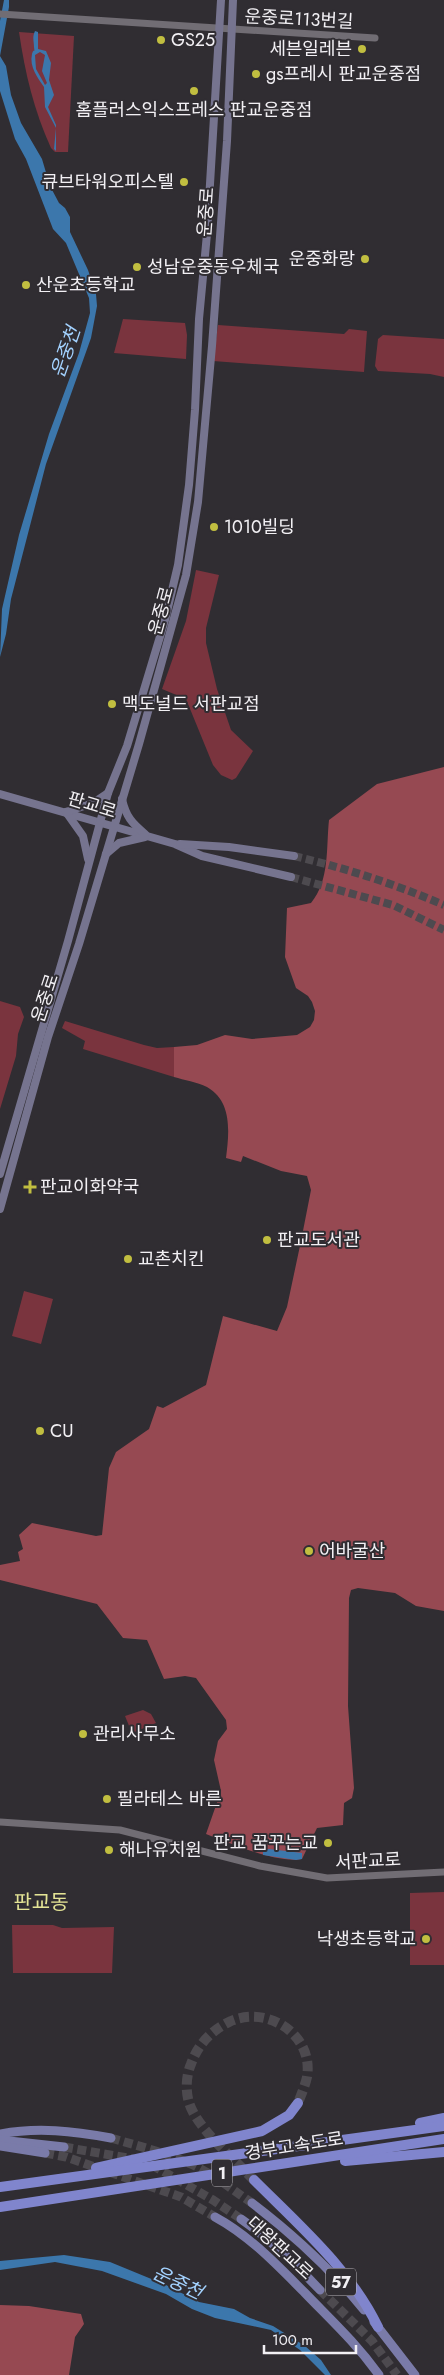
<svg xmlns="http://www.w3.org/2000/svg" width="444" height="2375" viewBox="0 0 444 2375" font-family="Jost,'Noto Sans KR',sans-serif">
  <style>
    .green { fill: #7a343e }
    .forest { fill: #964952 }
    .water { fill: #3c77ac; fill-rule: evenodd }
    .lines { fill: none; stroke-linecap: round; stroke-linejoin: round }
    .secondary-tunnel { stroke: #4d4a4f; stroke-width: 8; stroke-dasharray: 8 4; stroke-linecap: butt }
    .primary-tunnel { stroke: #4d4a4f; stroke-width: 9; stroke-dasharray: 9 4.5; stroke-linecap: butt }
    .motorway-tunnel { stroke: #4d4a4f; stroke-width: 10; stroke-dasharray: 10 5; stroke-linecap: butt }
    .tertiary { stroke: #716d74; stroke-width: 7 }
    .secondary { stroke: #76748f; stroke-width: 8 }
    .primary { stroke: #7a7ba9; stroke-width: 9 }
    .motorway { stroke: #8085cd; stroke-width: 10 }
    .poi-dot { fill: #c1be40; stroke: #302d32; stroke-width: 2 }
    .labels { text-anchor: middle; stroke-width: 4; stroke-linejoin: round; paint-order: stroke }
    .shield { fill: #302d32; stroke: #b8b6ba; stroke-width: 1 }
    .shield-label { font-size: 16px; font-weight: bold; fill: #f2f0f4 }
    .street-label { font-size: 18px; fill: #f2f0f4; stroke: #302d32 }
    .poi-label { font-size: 18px; fill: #f2f0f4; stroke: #302d32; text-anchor: start }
    .water-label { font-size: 19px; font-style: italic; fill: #a3d2ff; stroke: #302d32 }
    .quarter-label { font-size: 20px; fill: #e4e495; stroke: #302d32 }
  </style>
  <rect width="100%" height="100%" fill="#302d32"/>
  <g class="green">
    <path d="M19,32l55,4 -6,116h-13l-4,-4c-17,-37 -26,-75 -32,-116z"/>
    <polygon points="123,319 185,323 187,335 186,359 114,353"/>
    <polygon points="218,325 344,334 349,329 367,331 364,372 213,361"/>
    <polygon points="383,335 444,339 444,377 430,374 378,371 375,366 378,339"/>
    <polygon points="196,570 219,575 206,628 206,643 217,689 231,730 253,751 236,778 232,780 221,775 213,765 186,699 162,689 186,621"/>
    <polygon points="0,1001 20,1007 24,1017 18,1034 16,1056 0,1109"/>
    <polygon points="65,1021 144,1045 157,1048 174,1047 174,1077 83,1049 85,1041 62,1028"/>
    <polygon points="24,1291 53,1299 41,1344 12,1336"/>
    <polygon points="143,1710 151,1714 156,1723 132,1733 125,1716"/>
    <polygon points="444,1892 444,1965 410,1965 410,1893"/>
    <polygon points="12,1925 53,1925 62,1928 114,1927 112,1973 13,1973"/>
  </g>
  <g class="forest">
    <path d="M444,767v844l-28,-5 -21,-13 -37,-5 -7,2 -2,8 -1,108 6,82 -2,10 -8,5 -1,22 -26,3 -15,31c-25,5 -72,-16 -96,-25l15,-43 -7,-31 4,-19 9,-12 -1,-9 -30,-42 -11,-2 -21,3 -17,-39 -24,-2 -26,-34 -97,-24v-15l20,-4 -2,-9 5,-3 -4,-14 13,-12 64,13 6,-1 7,-67 7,-16 33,-23 8,-23 6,2 43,-23 17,-69 54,15 10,-24 14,-66 10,-51 -4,-14 -26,-5 -38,-15 -2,6 -15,-4c3,-25 7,-56 -19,-71 -10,-5 -23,-7 -33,-10v-30l23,-2 28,-10 27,4 45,-4 13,-8 4,-7 1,-9 -3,-9 -4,-6 -12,-8 -11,-31 2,-49 24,-5c19,-23 15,-55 18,-83l48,-36z"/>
    <polygon points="0,2305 29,2306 81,2314 84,2324 75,2337 69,2375 0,2375"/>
  </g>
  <g class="water">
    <polygon points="4,0 9,0 9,7 0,56 6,66 11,95 21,123 42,159 50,186 59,203 65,208 70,217 70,232 88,270 96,294 97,306 91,338 46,464 11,599 6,634 0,657 2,609 19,535 49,434 79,353 90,313 89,298 66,243 53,229 26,159 15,139 0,91 0,21"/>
    <path d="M35,31l3,1v17l8,2 5,12 -2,17 5,15 -6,12 8,18v26l-2,-2 2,-21 -11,-21 -1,-20c-6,-9 -15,-20 -12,-33 2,-7 3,1 2,-7 0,-6 -2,-10 1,-16zM40,52l5,3 -3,16 5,12 -2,2 -9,-16 -1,-14z"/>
    <polygon points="269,1849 302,1853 302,1859 296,1860 263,1855 263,1850"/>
    <polygon points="64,2255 110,2262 166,2285 199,2302 234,2309 250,2318 273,2326 305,2346 321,2360 331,2375 325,2375 300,2350 271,2330 215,2318 192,2309 166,2294 102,2271 55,2262 0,2270 0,2261"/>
  </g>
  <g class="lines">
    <g class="secondary-tunnel">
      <path d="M294,856c54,13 98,27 150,49"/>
      <polyline points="291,877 393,905 444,930"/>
    </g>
    <g class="primary-tunnel">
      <path d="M111,2138c27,8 56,15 82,27 21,10 40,25 59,38"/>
      <polyline points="64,2147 133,2159"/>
      <polyline points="45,2153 66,2157 181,2197 215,2217"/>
      <polyline points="152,2165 213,2200 241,2219"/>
      <polyline points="320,2290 372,2341 397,2375"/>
    </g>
    <path class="motorway-tunnel" d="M254,2180c-19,-20 -48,-44 -61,-68 -8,-14 -8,-34 -2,-48 7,-20 21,-34 40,-43 38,-16 83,15 76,56 -2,9 -6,18 -9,26"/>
    <g class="tertiary">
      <polyline points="0,14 375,38"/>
      <polyline points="0,1822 120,1830 260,1866 327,1878 444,1872"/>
    </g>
    <g class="secondary">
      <polyline points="0,794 175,844 202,856 291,877"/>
      <path d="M122,799c4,18 10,24 23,35"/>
      <polyline points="66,812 83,836 88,859"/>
      <polyline points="66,812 93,803 108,793"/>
      <polyline points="180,844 229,847 294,856"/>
      <polyline points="106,854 119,843 145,837"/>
      <polyline points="0,1174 68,941 108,793 127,746 165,620 178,565 189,485 195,410 199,319 207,234 221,0"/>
      <polyline points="0,1209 48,1037 79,944 139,744 186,575 198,502 212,346 227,141 233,0"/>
    </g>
    <g class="primary">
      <path d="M0,2134c38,-7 73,-3 111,4"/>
      <polyline points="0,2140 64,2147"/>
      <polyline points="0,2146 45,2153"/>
      <path d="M252,2203c42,32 79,66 112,107"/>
      <path d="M215,2217c35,19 62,48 90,76 27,28 51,50 74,82"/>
      <path d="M241,2219c30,21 54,45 79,71"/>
      <polyline points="374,2322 415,2375"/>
    </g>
    <g class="motorway">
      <polyline points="420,2123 444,2118"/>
      <polyline points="345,2161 444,2152"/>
      <polyline points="96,2168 262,2131 289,2115 298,2103"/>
      <path d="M254,2180c45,45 96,89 124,147"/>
      <polyline points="0,2187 444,2126"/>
      <polyline points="0,2207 444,2139"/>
    </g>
  </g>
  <g class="poi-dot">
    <circle cx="161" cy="40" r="5"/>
    <circle cx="362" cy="49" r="5"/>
    <circle cx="256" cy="74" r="5"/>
    <circle cx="194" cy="91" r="5"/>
    <circle cx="184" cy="182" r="5"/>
    <circle cx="365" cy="259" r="5"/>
    <circle cx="137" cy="267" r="5"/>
    <circle cx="26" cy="285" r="5"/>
    <circle cx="214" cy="527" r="5"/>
    <circle cx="112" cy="704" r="5"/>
    <path d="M27.5 1179.5h5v5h5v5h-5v5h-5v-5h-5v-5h5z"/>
    <circle cx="267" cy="1240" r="5"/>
    <circle cx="128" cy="1259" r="5"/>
    <circle cx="40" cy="1431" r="5"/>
    <circle cx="309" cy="1551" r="5"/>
    <circle cx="83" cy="1734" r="5"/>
    <circle cx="107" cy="1799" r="5"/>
    <circle cx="328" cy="1843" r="5"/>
    <circle cx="109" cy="1850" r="5"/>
    <circle cx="426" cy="1939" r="5"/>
  </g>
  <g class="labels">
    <g class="shield">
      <rect x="212" y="2159.5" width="20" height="27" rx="4"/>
      <rect x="326" y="2268.5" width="30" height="27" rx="4"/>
    </g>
    <g class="shield-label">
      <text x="222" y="2179">1</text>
      <text x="341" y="2288">57</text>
    </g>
    <g class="street-label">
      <text transform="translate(299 19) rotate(3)" y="6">운중로113번길</text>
      <text transform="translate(206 212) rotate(-86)" y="6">운중로</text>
      <text transform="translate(161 611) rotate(-75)" y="6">운중로</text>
      <text transform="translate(92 805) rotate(17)" y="6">판교로</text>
      <text transform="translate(45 998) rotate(-72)" y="6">운중로</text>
      <text transform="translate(368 1861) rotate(-3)" y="6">서판교로</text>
      <text transform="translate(294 2146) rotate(-9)" y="6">경부고속도로</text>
      <text transform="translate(280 2248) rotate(43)" y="6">대왕판교로</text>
    </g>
    <g class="poi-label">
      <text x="171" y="46">GS25</text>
      <text x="352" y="55" text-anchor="end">세븐일레븐</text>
      <text x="266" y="80">gs프레시 판교운중점</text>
      <text x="194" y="116" text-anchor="middle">홈플러스익스프레스 판교운중점</text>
      <text x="174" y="188" text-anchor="end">큐브타워오피스텔</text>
      <text x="355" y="265" text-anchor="end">운중화랑</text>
      <text x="147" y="273">성남운중동우체국</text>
      <text x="36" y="291">산운초등학교</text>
      <text x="224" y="533">1010빌딩</text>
      <text x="122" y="710">맥도널드 서판교점</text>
      <text x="40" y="1193">판교이화약국</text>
      <text x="277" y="1246">판교도서관</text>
      <text x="138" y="1265">교촌치킨</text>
      <text x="50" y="1437">CU</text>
      <text x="319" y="1557">어바굴산</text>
      <text x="93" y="1740">관리사무소</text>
      <text x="117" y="1805">필라테스 바른</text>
      <text x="318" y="1849" text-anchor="end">판교 꿈꾸는교</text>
      <text x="119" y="1856">해나유치원</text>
      <text x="416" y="1945" text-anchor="end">낙생초등학교</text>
    </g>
    <g class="water-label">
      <text transform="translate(65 352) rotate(-71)" y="7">운중천</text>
      <text transform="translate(178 2282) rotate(25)" y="7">운중천</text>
    </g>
    <g class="quarter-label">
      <text x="41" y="1909">판교동</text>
    </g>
  </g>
  <path d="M264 2345v8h92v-8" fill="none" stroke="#f2f0f4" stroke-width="2.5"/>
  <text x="272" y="2345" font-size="15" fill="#f2f0f4" stroke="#302d32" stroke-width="4" paint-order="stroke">100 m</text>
</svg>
